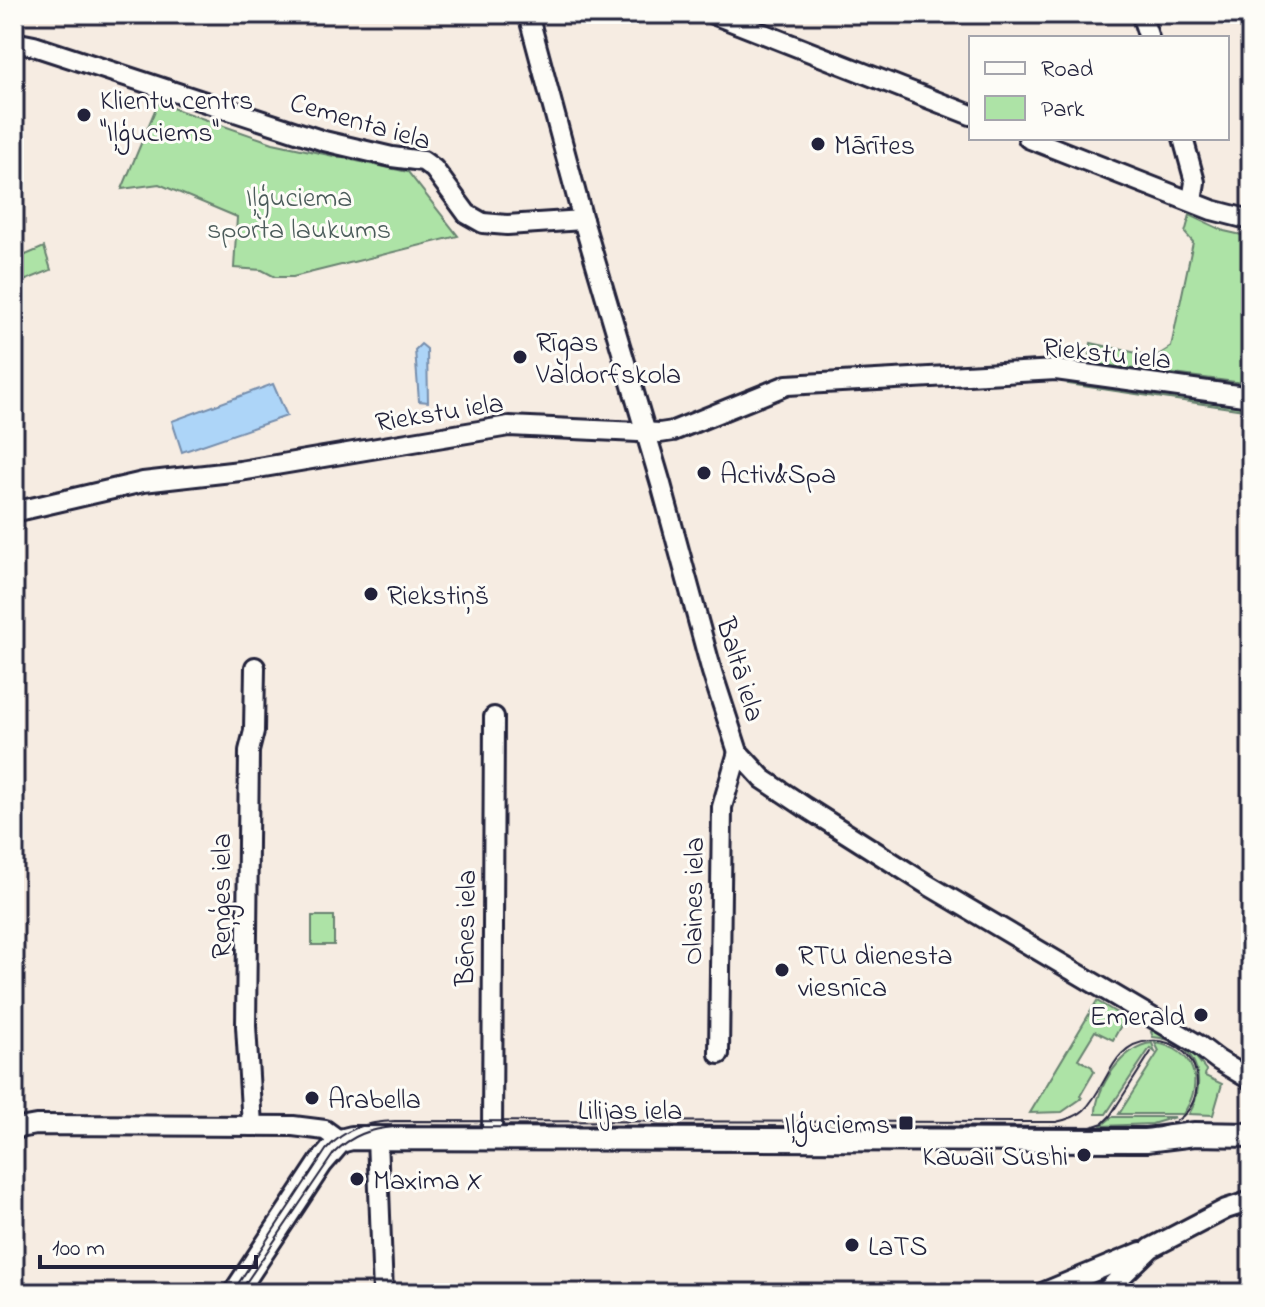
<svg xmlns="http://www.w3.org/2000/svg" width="1265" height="1307" viewBox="0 0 1265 1307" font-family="'Indie Flower',sans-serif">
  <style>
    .green { fill: #ade3a6; stroke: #688270; stroke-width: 2 }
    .water { fill: #add5f8; stroke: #758dac; stroke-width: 2 }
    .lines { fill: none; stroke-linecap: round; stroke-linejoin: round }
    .minor-casing { stroke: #22223b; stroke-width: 24 }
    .tertiary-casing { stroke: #22223b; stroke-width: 28 }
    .minor { stroke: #fdfcf7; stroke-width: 18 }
    .tertiary { stroke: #fdfcf7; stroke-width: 22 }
    .tram { stroke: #22223b; stroke-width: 2 }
    .poi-dot { fill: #22223b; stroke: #fdfcf7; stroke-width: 3 }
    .labels { text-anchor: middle; stroke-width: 6; stroke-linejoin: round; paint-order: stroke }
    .poi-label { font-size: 28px; fill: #22223b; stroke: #fdfcf7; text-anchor: start }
    .street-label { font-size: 28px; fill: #22223b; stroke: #fdfcf7 }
    .park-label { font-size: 28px; fill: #4c5c5b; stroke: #fdfcf7 }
  </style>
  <rect width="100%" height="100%" fill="#f6ece2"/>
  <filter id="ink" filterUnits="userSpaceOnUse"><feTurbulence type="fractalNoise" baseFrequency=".0125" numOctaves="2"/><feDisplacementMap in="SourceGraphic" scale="16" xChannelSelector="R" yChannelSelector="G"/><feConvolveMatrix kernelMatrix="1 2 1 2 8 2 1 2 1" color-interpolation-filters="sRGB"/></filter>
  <g filter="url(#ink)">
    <g class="green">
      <polygon points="158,103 273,143 408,172 458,236 293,277 275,277 262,270 234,268 237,217 159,184 122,189"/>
      <polygon points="1190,215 1224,231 1251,237 1251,384 1088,363 1091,343 1155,357 1171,347 1193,242 1185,233"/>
      <polygon points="44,247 51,270 14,285 14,260"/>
      <polygon points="1069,381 1251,405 1251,411 1068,384"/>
      <rect x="312" y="916" width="22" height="29"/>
      <polygon points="1097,1001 1125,1018 1113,1040 1095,1031 1078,1059 1092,1067 1094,1072 1080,1096 1082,1098 1062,1112 1030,1113"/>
      <path d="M1155,1030l36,21 15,19 -1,6 17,8 -9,31 -24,-1c20,-34 7,-74 -36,-77l-2,-5z"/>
      <path d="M1152,1043l3,9 -5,-4 -44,66h-10c-1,-25 27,-69 56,-71z"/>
      <path d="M1155,1043c40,6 50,40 28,71h-64l40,-63z"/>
      <polygon points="1112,1117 1175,1117 1152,1124 1101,1126"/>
    </g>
    <g class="water">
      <polygon points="421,344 427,349 428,402 419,401 415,350"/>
      <polygon points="273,384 287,416 182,452 172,421"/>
    </g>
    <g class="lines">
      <g class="minor-casing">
        <g id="minor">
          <polyline points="528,14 583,220 661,484 712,672 738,752 763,779 805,807 928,885 1197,1044 1218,1060 1251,1080"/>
          <polyline points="713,14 971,115"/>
          <polyline points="1141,14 1149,38"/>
          <polyline points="14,42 34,46 324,141 392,157 423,161 434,169 467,214 483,223 507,225 583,220"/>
          <polyline points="1028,138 1212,210 1251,220"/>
          <polyline points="1183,138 1195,182 1192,201"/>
          <polyline points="14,512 143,482 240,471 509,426 660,433 673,431 787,385 1056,370 1251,397"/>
          <polyline points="719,1054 722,807 738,752"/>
          <polyline points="252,1126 246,1026 249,751 254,731 255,667"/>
          <polyline points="14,1129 36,1125 293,1126 325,1130 340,1141"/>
          <polyline points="377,1138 383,1293"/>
          <polyline points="492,1138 494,717"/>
          <polyline points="1042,1293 1141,1252"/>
          <polyline points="1104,1293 1151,1248 1226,1209 1251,1201"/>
        </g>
      </g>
      <g class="tertiary-casing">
        <polyline id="tertiary" points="235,1293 321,1163 340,1141 352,1138 1146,1140 1195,1134 1251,1135"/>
      </g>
      <use href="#minor" class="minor"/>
      <use href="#tertiary" class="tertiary"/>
      <g class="tram">
        <polyline points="1091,1127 1103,1123 1110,1116 1151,1052"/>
        <path d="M232,1293l94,-143c19,-22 41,-28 69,-29l661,1c9,-2 21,-5 28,-12 24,-23 27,-67 66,-69 13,-1 25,3 35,12 18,18 15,51 -6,66 -11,8 -24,9 -36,10l-748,-2c-25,2 -43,8 -61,26l-95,140"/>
      </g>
    </g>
  </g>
  <g class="poi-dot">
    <circle cx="84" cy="115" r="8"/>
    <circle cx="818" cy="144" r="8"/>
    <circle cx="520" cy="357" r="8"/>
    <circle cx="704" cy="473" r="8"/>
    <circle cx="371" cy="594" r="8"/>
    <circle cx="782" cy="970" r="8"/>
    <circle cx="1201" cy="1015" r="8"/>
    <circle cx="312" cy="1098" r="8"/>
    <rect x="898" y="1115" width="16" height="16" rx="4"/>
    <circle cx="1084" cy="1155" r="8"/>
    <circle cx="357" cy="1179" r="8"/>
    <circle cx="852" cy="1245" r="8"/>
  </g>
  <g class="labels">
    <g class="poi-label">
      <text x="100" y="109">Klientu centrs<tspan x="100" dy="32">"Iļģuciems"</tspan></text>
      <text x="834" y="154">Mārītes</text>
      <text x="536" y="351">Rīgas<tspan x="536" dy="32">Valdorfskola</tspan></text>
      <text x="720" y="483">Activ&amp;Spa</text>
      <text x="387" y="604">Riekstiņš</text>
      <text x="798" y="964">RTU dienesta<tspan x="798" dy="32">viesnīca</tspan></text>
      <text x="1185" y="1025" text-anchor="end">Emerald</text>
      <text x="328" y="1108">Arabella</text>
      <text x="890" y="1133" text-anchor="end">Iļģuciems</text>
      <text x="1068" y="1165" text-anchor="end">Kawaii Sushi</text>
      <text x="373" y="1189">Maxima X</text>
      <text x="868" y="1255">LaTS</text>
    </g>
    <g class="street-label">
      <text transform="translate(361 120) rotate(16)" y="10">Cementa iela</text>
      <text transform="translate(1107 352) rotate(6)" y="10">Riekstu iela</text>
      <text transform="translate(439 411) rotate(-9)" y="10">Riekstu iela</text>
      <text transform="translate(742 669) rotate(73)" y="10">Baltā iela</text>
      <text transform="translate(220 896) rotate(-90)" y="10">Reņģes iela</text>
      <text transform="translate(692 901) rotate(-89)" y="10">Olaines iela</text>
      <text transform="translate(464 928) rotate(-89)" y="10">Bēnes iela</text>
      <text x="630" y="1119">Lilijas iela</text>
    </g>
    <g class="park-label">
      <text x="299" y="206">Iļģuciema<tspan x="299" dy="32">sporta laukums</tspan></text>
    </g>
  </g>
  <rect width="1265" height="1307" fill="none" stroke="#fdfcf7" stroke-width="48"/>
  <rect x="24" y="24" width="1217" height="1259" fill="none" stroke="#22223b" stroke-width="3" filter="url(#ink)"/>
  <rect x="969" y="36" width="260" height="104" fill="#fdfcf7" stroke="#a5a5ac" stroke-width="2"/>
  <rect x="985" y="62" width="40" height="12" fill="#fdfcf7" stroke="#a5a5ac" stroke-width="2"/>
  <text x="1041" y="76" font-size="24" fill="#22223b">Road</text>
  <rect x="985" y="96" width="40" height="24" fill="#ade3a6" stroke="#a5a5ac" stroke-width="2"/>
  <text x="1041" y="116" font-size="24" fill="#22223b">Park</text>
  <path d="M40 1255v12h216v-12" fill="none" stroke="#22223b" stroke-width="4"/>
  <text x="52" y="1255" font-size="24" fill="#22223b" stroke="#fdfcf7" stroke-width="6" paint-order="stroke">100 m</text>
</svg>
